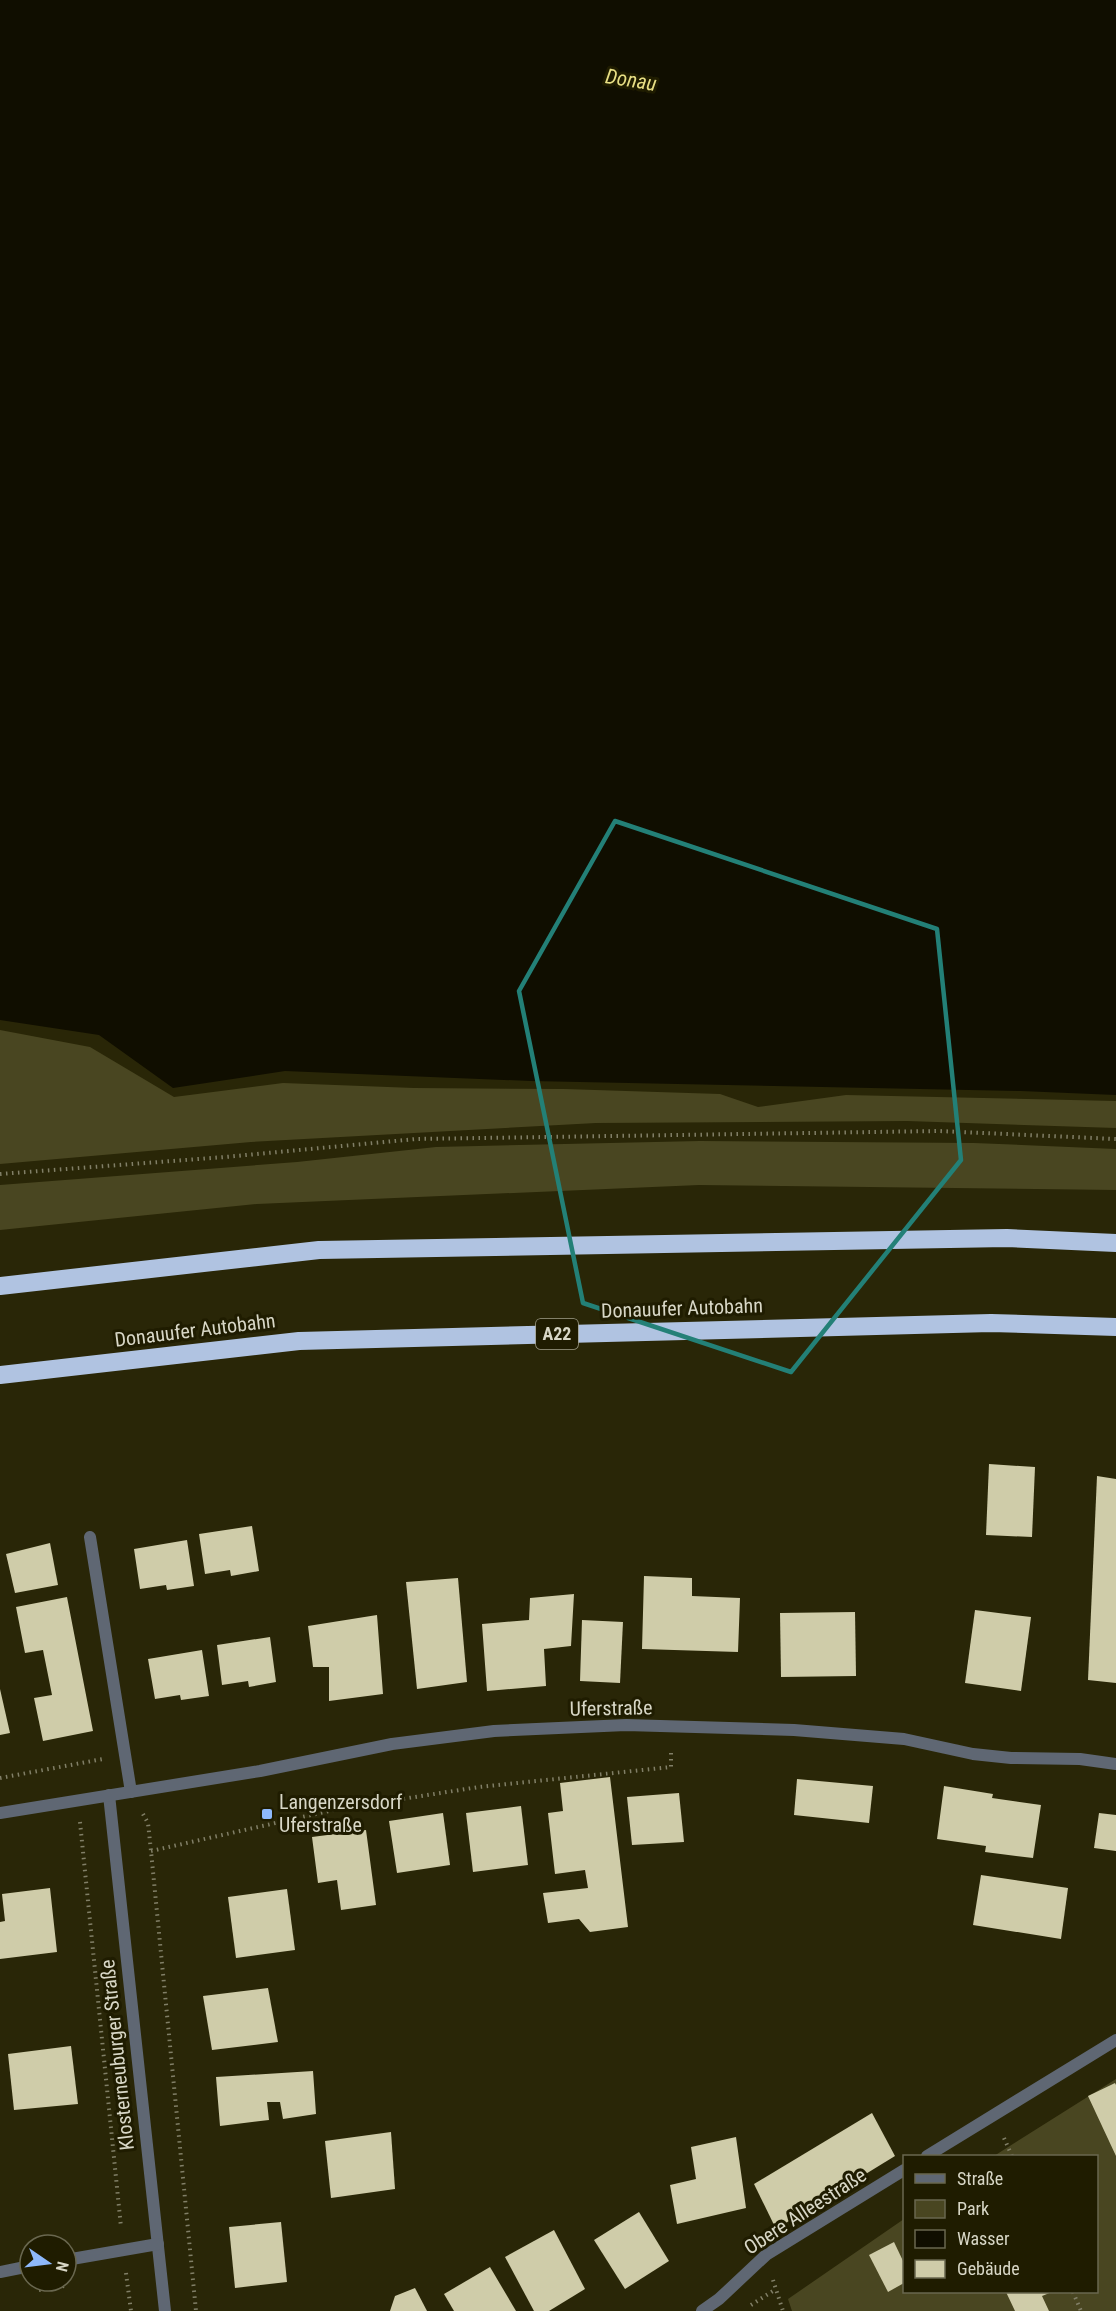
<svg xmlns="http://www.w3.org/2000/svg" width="1116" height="2311" viewBox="0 0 1116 2311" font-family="'Roboto Condensed',sans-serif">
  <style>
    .green { fill: #494621 }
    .water { fill: #100e00 }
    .building { fill: #cfcca9 }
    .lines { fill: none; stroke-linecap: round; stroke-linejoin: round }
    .path { stroke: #817f67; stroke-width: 4; stroke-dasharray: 1.5 4.5; stroke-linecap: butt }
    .street { stroke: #5f6773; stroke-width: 12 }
    .highway { stroke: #b0c3e1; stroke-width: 18 }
    .marked { fill: none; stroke: #238077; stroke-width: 4.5; stroke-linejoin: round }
    .poi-dot { fill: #8eb9fc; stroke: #1f1c00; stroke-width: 2 }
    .labels { text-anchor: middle; stroke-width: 6; stroke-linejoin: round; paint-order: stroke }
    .shield { fill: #1f1c00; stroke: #a09f8b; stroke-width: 1.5 }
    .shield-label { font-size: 18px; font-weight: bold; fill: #d8d7c6 }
    .street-label { font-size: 20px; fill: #d8d7c6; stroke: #1f1c00 }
    .poi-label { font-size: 20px; fill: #d8d7c6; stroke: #1f1c00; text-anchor: start }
    .water-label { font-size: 21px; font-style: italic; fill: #e7de84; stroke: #1f1c00 }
  </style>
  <rect width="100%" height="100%" fill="#292607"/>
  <g class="green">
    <polygon points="0,1030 90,1047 174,1097 283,1083 414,1088 564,1089 720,1094 758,1107 846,1095 1116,1101 1116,1128 907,1121 596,1123 251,1142 0,1164"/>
    <polygon points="700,1141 974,1143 1116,1149 1116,1190 699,1185 257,1204 0,1230 0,1185 297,1162 436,1147"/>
    <polygon points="1116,2079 1116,2311 792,2311 788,2299 904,2219 904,2292 1096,2292 1096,2156 994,2156"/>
  </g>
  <polygon class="water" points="0,0 1116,0 1116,1095 1021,1091 531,1081 285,1071 173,1088 99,1035 0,1020"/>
  <g class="building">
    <polygon points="989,1464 1035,1467 1032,1537 986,1535"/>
    <polygon points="1097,1476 1116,1479 1116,1683 1088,1680"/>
    <polygon points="252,1526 259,1571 231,1576 230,1570 205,1574 199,1534"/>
    <polygon points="187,1540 194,1586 167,1590 166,1585 140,1589 134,1549"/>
    <polygon points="50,1543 58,1585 15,1593 6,1554"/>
    <polygon points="644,1576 692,1578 692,1596 740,1598 738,1652 642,1649"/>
    <polygon points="458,1578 467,1682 417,1689 406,1582"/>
    <polygon points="574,1594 571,1646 544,1649 546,1686 487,1691 482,1624 529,1620 530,1598"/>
    <polygon points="67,1597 93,1731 43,1741 34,1698 52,1695 43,1650 25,1653 16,1607"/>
    <polygon points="975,1610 1031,1617 1021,1691 965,1683"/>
    <polygon points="855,1612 856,1676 781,1677 780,1613"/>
    <polygon points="377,1615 383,1694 329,1701 329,1667 313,1667 308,1626"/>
    <polygon points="582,1620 623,1622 620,1683 580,1681"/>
    <polygon points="270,1637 276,1682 249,1687 248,1681 222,1685 217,1645"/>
    <polygon points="202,1650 209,1696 181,1700 180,1695 155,1699 148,1659"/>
    <polygon points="0,1689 10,1733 0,1735"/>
    <polygon points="610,1777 628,1927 590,1932 579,1919 548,1923 543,1893 588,1888 585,1870 555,1874 548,1813 563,1811 560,1783"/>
    <polygon points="797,1779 873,1786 869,1823 794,1815"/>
    <polygon points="944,1786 993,1794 992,1798 1041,1805 1033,1858 985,1852 986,1846 937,1839"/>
    <polygon points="679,1793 684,1842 632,1845 627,1797"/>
    <polygon points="521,1806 528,1865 473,1872 466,1813"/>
    <polygon points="443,1813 450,1865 397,1873 389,1821"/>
    <polygon points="1099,1813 1116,1815 1116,1851 1094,1848"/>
    <polygon points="366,1830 376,1905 341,1910 337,1880 318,1883 312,1837"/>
    <polygon points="981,1875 1068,1888 1061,1939 973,1925"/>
    <polygon points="50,1888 57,1952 0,1959 0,1922 5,1921 2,1894"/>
    <polygon points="287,1889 295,1950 236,1958 228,1897"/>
    <polygon points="268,1988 278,2042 212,2050 203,1996"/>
    <polygon points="71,2046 78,2104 14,2110 8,2054"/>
    <polygon points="313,2071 316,2114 283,2119 280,2102 267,2102 269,2120 220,2126 216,2077"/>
    <polygon points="1115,2083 1116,2085 1116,2156 1088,2096"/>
    <polygon points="872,2113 895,2156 776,2229 754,2184"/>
    <polygon points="391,2132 395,2189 331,2198 325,2141"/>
    <polygon points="736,2137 746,2208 677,2224 670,2185 696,2179 691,2147"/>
    <polygon points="639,2212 669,2261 625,2289 594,2240"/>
    <polygon points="281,2222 287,2282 235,2288 229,2227"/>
    <polygon points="554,2230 585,2289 549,2311 534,2311 505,2257"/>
    <polygon points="894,2242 904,2263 904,2283 888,2292 869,2255"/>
    <polygon points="490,2267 516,2311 454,2311 444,2294"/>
    <polygon points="415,2288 427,2311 390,2311 395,2296"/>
    <polygon points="1006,2292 1052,2292 1042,2296 1049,2311 1015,2311"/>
  </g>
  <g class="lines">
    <g class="path">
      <polyline points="0,1174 225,1157 416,1139 939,1131 1116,1139"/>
      <polyline points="0,1778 103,1759"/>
      <polyline points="143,1814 148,1823 151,1851 196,2311"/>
      <polyline points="80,1822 121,2227"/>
      <polyline points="151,1851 338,1809 479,1787 671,1767 671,1749"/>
      <polyline points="1004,2138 1012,2156"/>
      <polyline points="36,2243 52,2240"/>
      <polyline points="126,2273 131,2311"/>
      <polyline points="773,2280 783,2311"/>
      <polyline points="39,2290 64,2286"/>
      <polyline points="1073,2292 1081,2311"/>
      <polyline points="751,2305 776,2289"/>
    </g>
    <g class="street">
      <polyline points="90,1537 131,1792"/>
      <polyline points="109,1795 165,2311"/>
      <polyline points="0,1813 260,1771 392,1744 494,1731 626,1725 794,1730 904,1739 973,1754 1011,1758 1080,1759 1116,1764"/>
      <polyline points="927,2156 1116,2040"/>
      <polyline points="66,2260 158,2244"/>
      <polyline points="0,2272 30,2266"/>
      <polyline points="702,2311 719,2299 766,2255 904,2170"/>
    </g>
    <g class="highway">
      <polyline points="0,1286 319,1250 1007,1238 1116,1243"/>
      <polyline points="0,1375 299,1341 991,1323 1116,1327"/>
    </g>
  </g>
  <path class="marked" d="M615,821l322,108 24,231 -170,212 -208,-69 -64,-312z"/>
  <rect class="poi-dot" x="261" y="1808" width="12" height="12" rx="3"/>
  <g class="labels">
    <rect class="shield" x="536" y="1319" width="42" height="30" rx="4.5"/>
    <g class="shield-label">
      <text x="557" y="1340">A22</text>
    </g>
    <g class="street-label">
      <text transform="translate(682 1308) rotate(-2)" y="7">Donauufer Autobahn</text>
      <text transform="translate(195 1330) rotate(-7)" y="7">Donauufer Autobahn</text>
      <text transform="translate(611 1708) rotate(-1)" y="7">Uferstraße</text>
      <text transform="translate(117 2055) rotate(-96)" y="7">Klosterneuburger Straße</text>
      <text transform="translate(805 2211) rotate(-33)" y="7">Obere Alleestraße</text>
    </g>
    <g class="poi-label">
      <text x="279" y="1809">Langenzersdorf<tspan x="279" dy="23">Uferstraße</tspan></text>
    </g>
    <g class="water-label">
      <text transform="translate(631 80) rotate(9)" y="7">Donau</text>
    </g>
  </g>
  <rect x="903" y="2155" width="195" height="138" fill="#1f1c00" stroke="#69674f" stroke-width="1.5"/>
  <rect x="915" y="2174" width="30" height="9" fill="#5f6773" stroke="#69674f" stroke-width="1.5"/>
  <text x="957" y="2185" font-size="18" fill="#d8d7c6">Straße</text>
  <rect x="915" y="2200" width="30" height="18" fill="#494621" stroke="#69674f" stroke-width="1.5"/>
  <text x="957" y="2215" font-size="18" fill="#d8d7c6">Park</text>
  <rect x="915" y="2230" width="30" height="18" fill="#100e00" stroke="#69674f" stroke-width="1.5"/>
  <text x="957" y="2245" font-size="18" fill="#d8d7c6">Wasser</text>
  <rect x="915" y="2260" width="30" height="18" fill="#cfcca9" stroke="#69674f" stroke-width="1.5"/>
  <text x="957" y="2275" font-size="18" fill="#d8d7c6">Gebäude</text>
  <g transform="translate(48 2263) rotate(104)"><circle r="28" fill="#1f1c00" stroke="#69674f" stroke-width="1.5"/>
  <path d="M0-4.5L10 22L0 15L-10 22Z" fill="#8eb9fc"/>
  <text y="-9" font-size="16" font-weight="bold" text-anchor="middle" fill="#d8d7c6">N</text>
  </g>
</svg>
